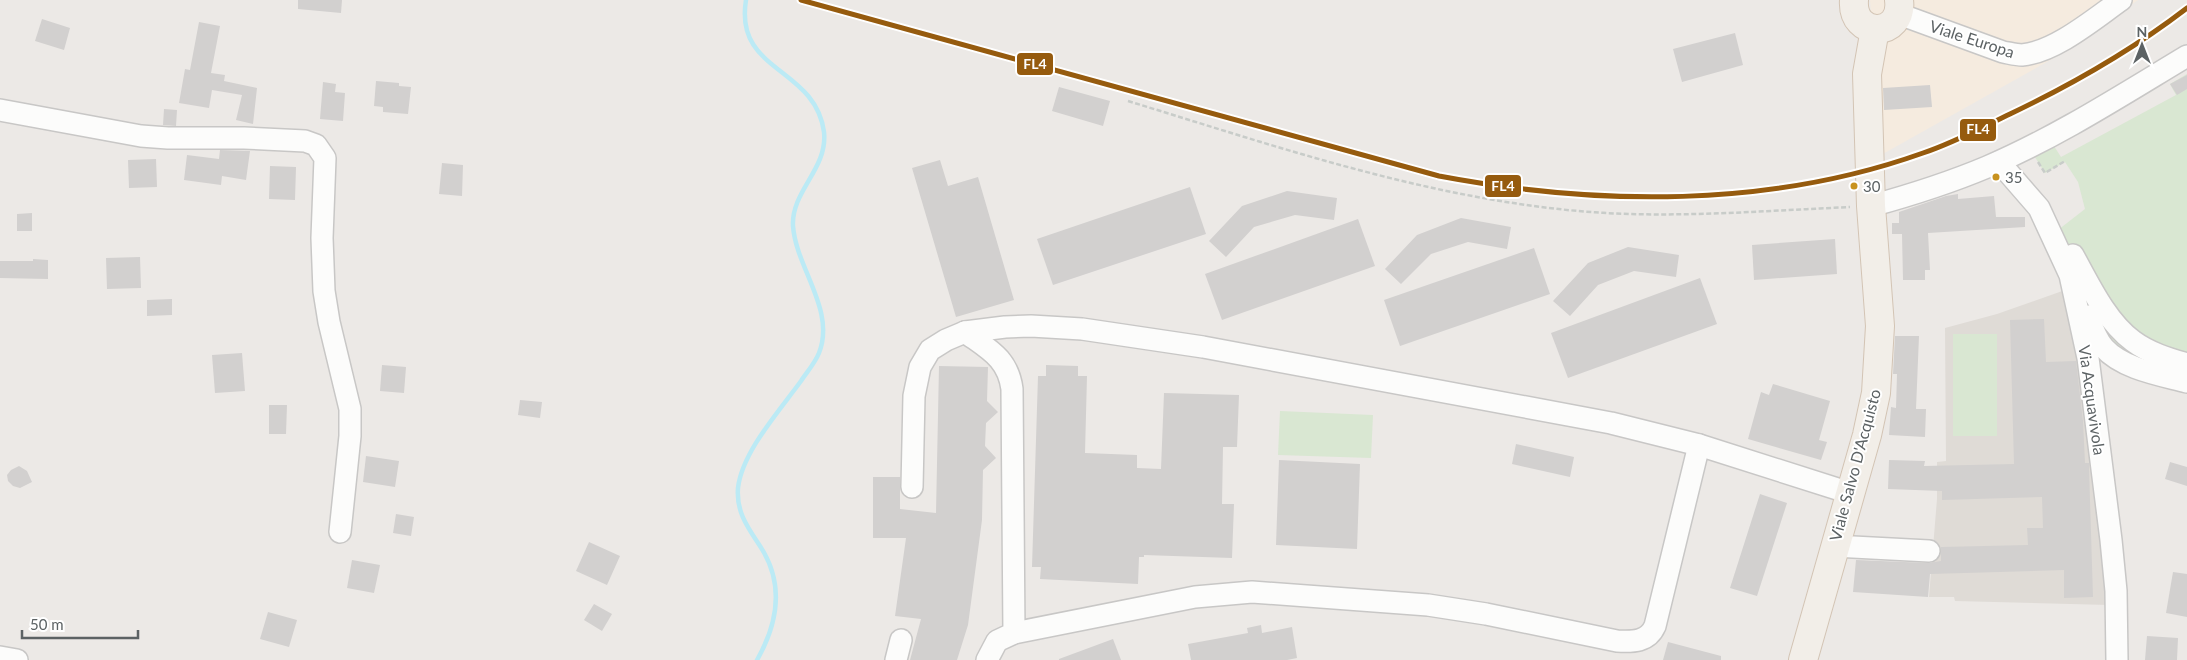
<svg xmlns="http://www.w3.org/2000/svg" width="2187" height="660" viewBox="0 0 2187 660" font-family="Lato,sans-serif">
  <style>
    .commercial { fill: #f5ebdf }
    .education { fill: #dfdbd6 }
    .green { fill: #d9e7d2 }
    .lines { fill: none; stroke-linecap: round; stroke-linejoin: round }
    .stream { stroke: #bbeaf5; stroke-width: 4.5 }
    .building { fill: #d2d0cf }
    .minor-casing { stroke: #c8c7c6; stroke-width: 24 }
    .major-casing { stroke: #d3c4b4; stroke-width: 30 }
    .path { stroke: #c8ccc9; stroke-width: 2.5; stroke-dasharray: 5 2.5; stroke-linecap: butt }
    .minor { stroke: #fcfcfb; stroke-width: 21 }
    .major { stroke: #f2eee8; stroke-width: 28 }
    .rail-1-casing { stroke: #fff; stroke-width: 9 }
    .rail-1 { stroke: #965b0e; stroke-width: 5 }
    .bus-dot { fill: #c8921e; stroke: #fff; stroke-width: 2 }
    .labels { text-anchor: middle; stroke-width: 4; stroke-linejoin: round; paint-order: stroke }
    .bus-label { font-size: 15px; fill: #5c6264; stroke: #fff; text-anchor: start }
    .street-label { font-size: 16px; fill: #5c6264; stroke: #fff }
    .line-badge { stroke: #fff; stroke-width: 2 }
    .badge-label { font-size: 14px; text-anchor: middle; font-weight: bold; fill: #fff }
  </style>
  <rect width="100%" height="100%" fill="#ece9e6"/>
  <polygon class="commercial" points="1870,0 2138,0 2077,45 1881,155"/>
  <polygon class="education" points="2068,289 2085,362 2109,605 1955,601 1954,597 1929,597 1937,499 1937,462 1946,461 1945,328 1997,314"/>
  <g class="green">
    <polygon points="2187,74 2187,378 2114,349 2058,230 2085,209 2078,182 2065,162 2045,173 2033,154 2052,143 2061,157 2176,95 2170,84"/>
    <rect x="1953" y="334" width="44" height="102"/>
    <polygon points="1280,411 1373,415 1371,458 1278,455"/>
  </g>
  <g class="lines">
    <path class="stream" d="M746,0c-12,73 69,66 78,132 4,37 -33,59 -31,94 3,42 43,84 26,127 -4,10 -12,19 -18,28 -21,29 -59,71 -63,107 -2,24 10,40 22,58 25,38 18,77 -3,114"/>
  </g>
  <g class="building">
    <polygon points="298,0 342,0 341,13 298,9"/>
    <polygon points="42,19 70,28 64,50 35,41"/>
    <polygon points="199,22 220,26 211,73 225,75 224,81 257,88 253,124 236,120 242,95 212,90 209,108 179,103 185,69 190,70"/>
    <polygon points="1735,33 1743,65 1682,82 1673,49"/>
    <polygon points="2187,75 2187,89 2177,95 2170,84"/>
    <polygon points="376,81 399,83 399,86 411,87 408,114 383,112 383,107 374,106"/>
    <polygon points="323,82 336,84 335,92 345,93 343,121 320,119"/>
    <polygon points="1930,85 1932,107 1884,110 1883,88"/>
    <polygon points="1059,87 1110,101 1103,126 1052,111"/>
    <polygon points="164,109 177,110 176,126 163,125"/>
    <polygon points="220,150 250,151 246,180 222,176 221,185 184,180 187,155 219,159"/>
    <polygon points="156,159 157,187 129,188 128,160"/>
    <polygon points="940,160 948,186 978,177 1014,300 956,317 912,168"/>
    <polygon points="442,163 463,165 462,196 439,194"/>
    <polygon points="270,166 296,167 295,200 269,199"/>
    <polygon points="1190,187 1206,234 1053,285 1037,239"/>
    <polygon points="1287,191 1337,198 1334,220 1295,215 1254,227 1226,257 1209,241 1242,206"/>
    <polygon points="1958,194 1958,199 1994,196 1996,217 2025,217 2025,227 1928,233 1930,270 1925,270 1925,280 1903,280 1902,234 1892,234 1892,223 1899,223 1899,212 1946,196"/>
    <polygon points="32,213 32,231 17,231 17,214"/>
    <polygon points="1461,218 1511,227 1507,249 1468,242 1431,254 1401,284 1385,269 1417,235"/>
    <polygon points="1358,219 1375,266 1222,320 1205,274"/>
    <polygon points="1835,239 1837,274 1754,280 1752,245"/>
    <polygon points="1628,247 1679,255 1676,277 1634,271 1598,285 1570,316 1553,301 1588,263"/>
    <polygon points="1534,248 1550,294 1400,346 1384,300"/>
    <polygon points="140,257 141,288 107,289 106,258"/>
    <polygon points="33,259 48,260 48,279 0,278 0,261 33,261"/>
    <polygon points="1700,278 1717,324 1568,378 1551,333"/>
    <polygon points="172,299 172,315 147,316 147,300"/>
    <polygon points="2044,319 2046,362 2076,361 2083,421 2085,463 2089,463 2089,468 2093,597 2064,598 2064,570 1930,574 1928,597 1853,592 1856,560 1929,563 1941,561 1941,547 2028,545 2027,528 2043,528 2042,497 1942,500 1942,491 1888,489 1889,460 1925,461 1924,466 2014,464 2010,320"/>
    <polygon points="1895,336 1919,336 1916,409 1926,409 1925,437 1889,435 1891,407 1896,408 1897,374 1893,374"/>
    <polygon points="242,353 245,391 215,393 212,355"/>
    <polygon points="382,365 406,367 404,393 380,391"/>
    <polygon points="1046,365 1078,366 1078,376 1087,376 1085,453 1137,455 1137,468 1161,469 1164,393 1239,395 1237,447 1223,447 1222,504 1234,504 1232,558 1144,555 1144,557 1139,557 1138,584 1040,579 1041,567 1032,567 1038,376 1046,376"/>
    <polygon points="939,366 988,367 987,401 998,412 986,423 985,446 996,458 983,470 982,520 968,625 957,660 910,660 921,619 895,616 906,538 873,538 873,477 900,477 900,509 936,513"/>
    <polygon points="1773,384 1830,401 1819,440 1827,442 1821,460 1748,439 1761,392 1769,395"/>
    <polygon points="520,400 542,402 540,418 518,415"/>
    <polygon points="269,405 287,405 286,434 269,434"/>
    <polygon points="1516,444 1574,457 1570,477 1512,464"/>
    <polygon points="366,456 399,461 395,487 363,482"/>
    <polygon points="1279,460 1360,464 1357,549 1276,545"/>
    <polygon points="2170,462 2187,467 2187,486 2165,479"/>
    <polygon points="19,466 27,471 32,482 20,488 13,486 8,481 7,475 11,470"/>
    <polygon points="1760,494 1787,503 1757,596 1730,588"/>
    <polygon points="396,514 414,517 411,536 393,533"/>
    <polygon points="589,542 620,556 607,585 576,571"/>
    <polygon points="352,560 380,565 374,593 347,588"/>
    <polygon points="2173,572 2187,574 2187,617 2166,613"/>
    <polygon points="594,604 612,614 602,631 584,620"/>
    <polygon points="268,612 297,620 289,647 260,639"/>
    <polygon points="1261,625 1262,633 1292,627 1297,658 1287,660 1191,660 1188,644 1248,633 1247,628"/>
    <polygon points="2147,636 2178,638 2177,660 2145,660"/>
    <polygon points="1113,639 1121,660 1059,660 1059,659"/>
    <polygon points="1668,642 1721,656 1721,660 1663,660"/>
  </g>
  <g class="lines">
    <g class="minor-casing">
      <g id="minor">
        <path d="M1899,14l104,38c6,1 13,3 19,3 33,-3 72,-36 99,-55"/>
        <polyline points="0,110 141,136 168,138 244,138 305,141 316,145 325,158 322,238 324,291 329,322 350,409 350,436 340,532"/>
        <polyline points="1999,162 2039,208 2070,275 2088,358 2111,540 2116,591 2117,660"/>
        <path d="M1871,206c40,-11 78,-23 116,-39 70,-30 135,-72 200,-111"/>
        <path d="M2073,255c16,29 33,66 60,86 16,12 36,18 54,23"/>
        <path d="M2088,316c4,11 8,23 16,32 19,21 57,27 83,34"/>
        <path d="M965,332c23,17 43,26 47,57l2,244 -17,8 -10,19"/>
        <polyline points="912,487 914,396 920,367 930,350 946,340 965,332 1005,327 1031,326 1082,329 1203,347 1611,423 1699,445 1850,493"/>
        <polyline points="1834,546 1929,551"/>
        <path d="M1014,633l181,-36 57,-5 176,13 58,9 131,27c16,1 31,1 38,-15l44,-181"/>
        <polyline points="0,657 17,660"/>
        <polyline points="896,660 901,640"/>
      </g>
    </g>
    <g class="major-casing">
      <g id="major">
        <path d="M1854,0c-3,39 50,38 45,0"/>
        <polyline points="1803,660 1867,435 1876,393 1880,326 1871,206 1867,74 1875,29"/>
      </g>
    </g>
    <g class="path">
      <path d="M1128,101c147,45 295,96 450,110 90,8 181,0 272,-4"/>
      <polyline points="2038,162 2045,173 2065,161"/>
    </g>
    <use href="#minor" class="minor"/>
    <use href="#major" class="major"/>
    <g class="rail-1-casing">
      <path id="rail-1" d="M801,0l638,176c159,30 330,32 484,-23 30,-10 58,-25 87,-39 63,-30 121,-63 177,-106"/>
    </g>
    <use href="#rail-1" class="rail-1"/>
  </g>
  <g class="bus-dot">
    <circle cx="1996" cy="177" r="4.5"/>
    <circle cx="1854" cy="186" r="4.5"/>
  </g>
  <g class="labels">
    <g class="bus-label">
      <text x="2005" y="183">35</text>
      <text x="1863" y="192">30</text>
    </g>
    <g class="street-label">
      <text transform="translate(1972 39) rotate(18)" y="6">Viale Europa</text>
      <text transform="translate(2092 400) rotate(82)" y="6">Via Acquavivola</text>
      <text transform="translate(1855 465) rotate(-75)" y="6">Viale Salvo D'Acquisto</text>
    </g>
  </g>
  <g class="line-badge">
    <rect x="1016" y="52" width="38" height="24" rx="5" fill="#965b0e"/>
    <rect x="1959" y="118" width="38" height="24" rx="5" fill="#965b0e"/>
    <rect x="1484" y="174" width="38" height="24" rx="5" fill="#965b0e"/>
  </g>
  <g class="badge-label">
    <text x="1035" y="69">FL4</text>
    <text x="1978" y="134">FL4</text>
    <text x="1503" y="191">FL4</text>
  </g>
  <g transform="translate(2142 45)" stroke="#ffffff" stroke-width="4" paint-order="stroke">
  <path d="M0-4L9 19L0 12L-9 19Z" fill="#5c6264"/>
  <text y="-8" font-size="14" font-weight="bold" text-anchor="middle" fill="#5c6264">N</text>
  </g>
  <path d="M22 630v8h116v-8" fill="none" stroke="#5c6264" stroke-width="2.5"/>
  <text x="30" y="630" font-size="15" fill="#5c6264" stroke="#ffffff" stroke-width="4" paint-order="stroke">50 m</text>
</svg>
